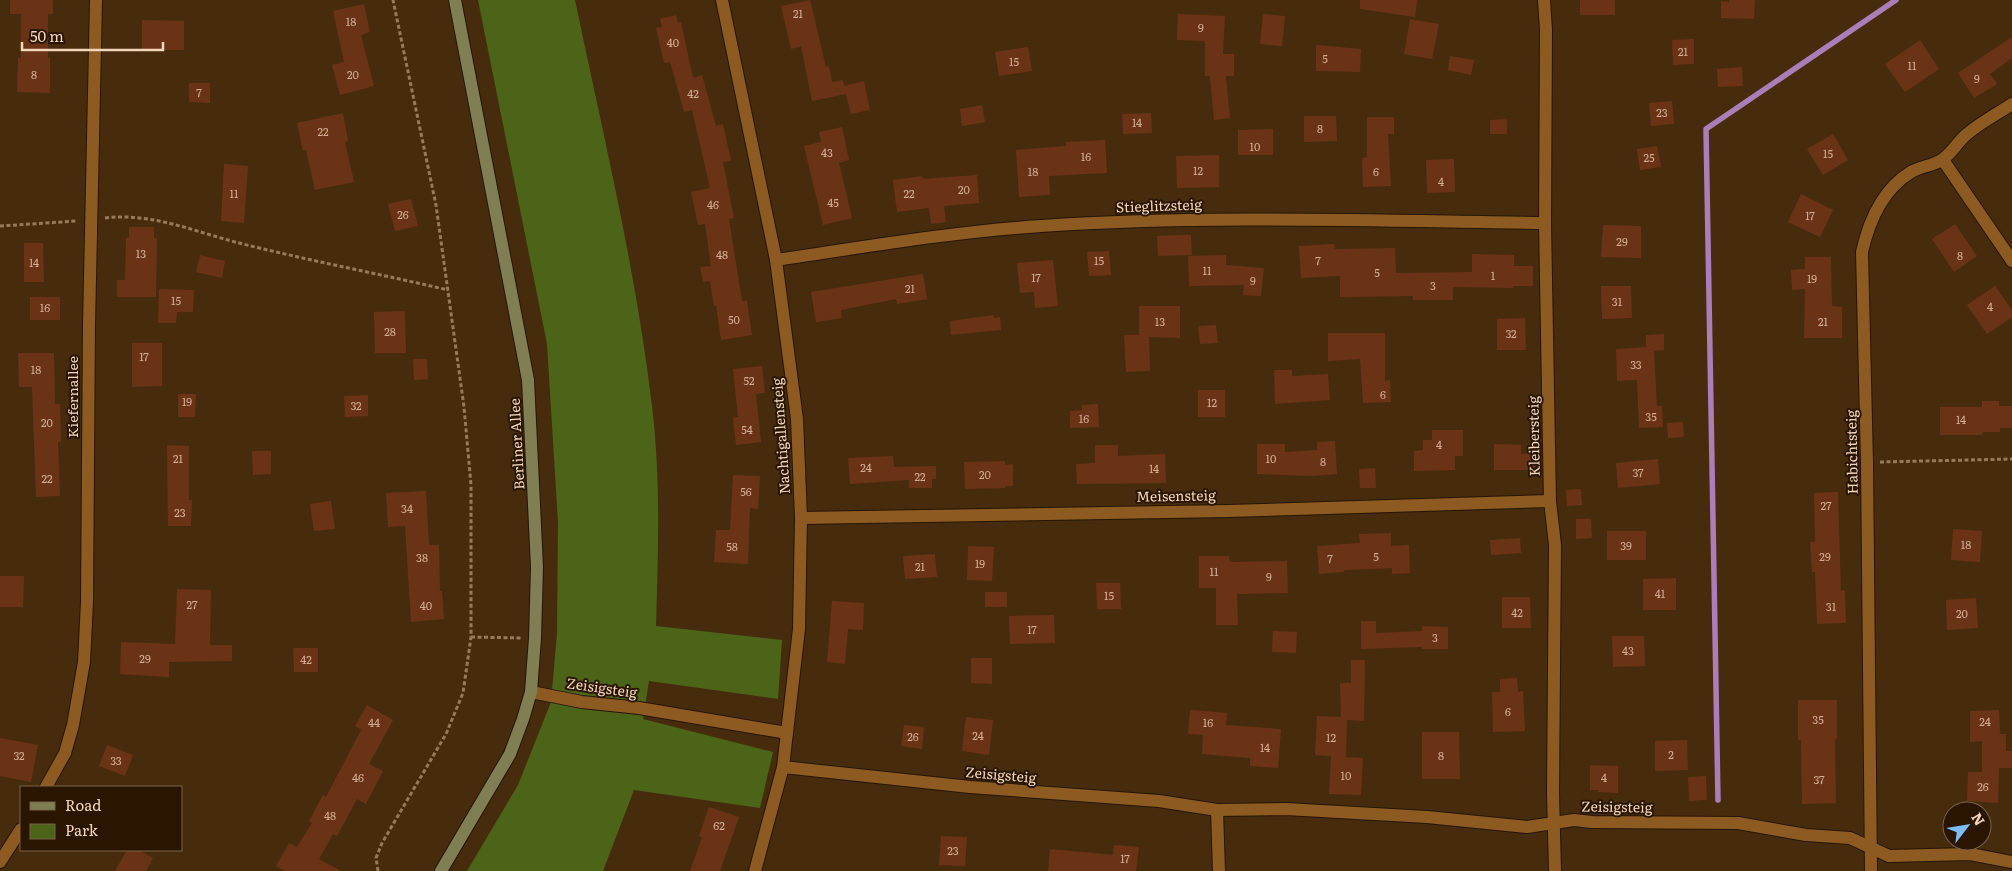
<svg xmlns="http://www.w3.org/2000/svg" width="2012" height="871" viewBox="0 0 2012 871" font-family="Literata,serif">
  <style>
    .green { fill: #4c6417 }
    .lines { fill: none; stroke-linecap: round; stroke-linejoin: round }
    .stream { stroke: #aa7fb9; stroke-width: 5.5 }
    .building { fill: #6b3316 }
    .street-casing { stroke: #261605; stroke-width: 14 }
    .secondary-casing { stroke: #261605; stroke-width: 14 }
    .path { stroke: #957a5c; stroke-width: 3; stroke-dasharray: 4 2.5; stroke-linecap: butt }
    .street { stroke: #8d5b21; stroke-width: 12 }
    .secondary { stroke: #7f7f53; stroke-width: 12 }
    .labels { text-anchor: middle; stroke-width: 4; stroke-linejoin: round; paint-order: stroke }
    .number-label { font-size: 11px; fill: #d2ae92 }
    .street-label { font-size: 14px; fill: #f4d7bb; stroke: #291500 }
  </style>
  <rect width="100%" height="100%" fill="#462c0d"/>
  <path class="green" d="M478,0h97c28,134 61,270 77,406 9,73 6,147 4,220l126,14 -4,59 -129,-18 -6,38 130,33 -13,56 -126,-18 -31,81h-136l51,-86 33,-83 6,-69 1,-111 -11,-178z"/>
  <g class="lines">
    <polyline class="stream" points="1718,800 1706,129 1896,0"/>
  </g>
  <g class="building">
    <polygon points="10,0 53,0 53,14 48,14 48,58 50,58 50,93 17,92 18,58 21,58 21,14 10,14"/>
    <polygon points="810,0 826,67 829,66 832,82 843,80 844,86 864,81 870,110 851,114 844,87 846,94 812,101 801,46 791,49 781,6"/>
    <polygon points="1360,0 1417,0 1415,17 1360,9"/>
    <rect x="1580" y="0" width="35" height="15"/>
    <polygon points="1729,0 1755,0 1754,19 1721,18 1721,1 1729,2"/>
    <polygon points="364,4 370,32 361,35 374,86 340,95 332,65 344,62 333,11"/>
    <polygon points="1178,14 1225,16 1223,54 1234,54 1234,76 1226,76 1230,118 1214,120 1210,76 1205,76 1205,41 1177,40"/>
    <polygon points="1263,14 1285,16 1282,46 1260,44"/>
    <polygon points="676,15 678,23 681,22 693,78 702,75 716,126 723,124 731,161 723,162 734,218 729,219 742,301 747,301 752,335 721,340 716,305 714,306 710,281 703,282 700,267 711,266 705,224 698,225 691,192 710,188 692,110 684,112 670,62 664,63 656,28 662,27 660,19"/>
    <polygon points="1410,19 1439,24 1432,59 1404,54"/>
    <polygon points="142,20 184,21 184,50 142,50"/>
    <polygon points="2012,37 2012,58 1990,74 1997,84 1974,98 1958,73"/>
    <polygon points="1694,39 1694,64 1673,65 1672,40"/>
    <polygon points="1920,40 1939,69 1905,92 1885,64"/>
    <polygon points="1316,45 1361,49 1360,72 1316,71"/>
    <polygon points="1028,47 1032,71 999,76 995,52"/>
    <polygon points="1450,56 1474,60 1471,75 1448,70"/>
    <polygon points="1742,67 1743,86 1718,87 1717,69"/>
    <polygon points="189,83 210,83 210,103 189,102"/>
    <polygon points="1672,101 1674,124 1651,126 1649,103"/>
    <polygon points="982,105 985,122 962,126 960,109"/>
    <polygon points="343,113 348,141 345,142 354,182 315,190 306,150 303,151 297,123"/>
    <polygon points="1151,113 1152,133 1123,134 1122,114"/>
    <polygon points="1304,116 1336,116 1337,141 1304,142"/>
    <polygon points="1367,117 1394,117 1394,134 1388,134 1391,186 1363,187 1362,158 1367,157"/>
    <polygon points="1507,119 1507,134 1490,134 1490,120"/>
    <polygon points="842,127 849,160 839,163 852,218 823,225 804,146 821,142 819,132"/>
    <polygon points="1273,129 1273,155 1238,155 1238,130"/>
    <polygon points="1833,134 1848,160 1823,175 1807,149"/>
    <polygon points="1105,140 1107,173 1049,176 1050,195 1019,197 1016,150 1066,146 1066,142"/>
    <polygon points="1657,146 1661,167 1640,170 1637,149"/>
    <polygon points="1219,155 1219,187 1177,188 1176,156"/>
    <polygon points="1454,159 1455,192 1427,193 1426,160"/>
    <polygon points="224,164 248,166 244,223 221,221"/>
    <polygon points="977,175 979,203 944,206 946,222 931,224 929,208 897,212 893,180 922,176 923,179"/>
    <polygon points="1801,194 1833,210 1820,237 1788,222"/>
    <polygon points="411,199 418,226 395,231 388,204"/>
    <polygon points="1955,224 1977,256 1954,272 1932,239"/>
    <polygon points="1603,225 1641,226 1641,258 1601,257"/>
    <polygon points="129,227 154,227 154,238 157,238 156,297 117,297 117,280 125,280 126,238 129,238"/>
    <polygon points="1180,235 1191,235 1192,255 1158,256 1157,236"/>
    <polygon points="24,243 43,243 44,282 24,282"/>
    <polygon points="1334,244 1335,249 1395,248 1396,273 1472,272 1472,254 1514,255 1514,266 1533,266 1533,286 1514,286 1513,288 1453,287 1453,300 1413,300 1413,296 1340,297 1340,276 1301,278 1299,246"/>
    <polygon points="1109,251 1111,275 1089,276 1087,252"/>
    <polygon points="200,255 225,261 222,278 196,272"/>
    <polygon points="1226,255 1226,265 1264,268 1261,296 1243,295 1244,285 1189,286 1188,256"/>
    <polygon points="1805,257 1831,257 1832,306 1842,307 1842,338 1804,338 1805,289 1792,290 1791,270 1805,269"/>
    <polygon points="1053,260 1058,306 1035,308 1034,292 1020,293 1017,263"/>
    <polygon points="923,274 927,299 897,304 896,299 841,310 842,318 816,322 811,292"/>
    <polygon points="1601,286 1631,286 1632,318 1602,319"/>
    <polygon points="1995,286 2012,310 2012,317 1987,334 1967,305"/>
    <polygon points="159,289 194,290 193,312 177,312 176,323 158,323"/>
    <rect x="30" y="297" width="30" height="23"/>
    <polygon points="1139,306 1180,306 1180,338 1149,337 1150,371 1126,372 1124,335 1139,335"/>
    <polygon points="405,311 406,353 375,353 374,312"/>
    <polygon points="994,315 994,318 1000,317 1001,330 951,335 950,321"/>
    <polygon points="1525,318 1526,350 1497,350 1497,319"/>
    <polygon points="1216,325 1218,343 1200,344 1198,326"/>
    <polygon points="1328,333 1385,333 1385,381 1390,380 1391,402 1363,403 1360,359 1328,361"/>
    <polygon points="1664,334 1664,350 1654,351 1657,406 1662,406 1663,427 1639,428 1637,380 1617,381 1616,349 1646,347 1646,335"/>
    <polygon points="132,343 162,343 162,386 132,387"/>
    <polygon points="18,353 54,353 55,404 60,404 61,442 58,442 60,496 36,497 32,387 19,387"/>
    <polygon points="413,359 427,359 428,379 414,380"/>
    <polygon points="762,366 765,393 756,394 761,442 736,445 733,418 738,417 733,369"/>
    <polygon points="1274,370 1292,370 1292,376 1328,374 1330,400 1275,404"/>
    <rect x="1198" y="390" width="27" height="27"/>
    <polygon points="178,394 196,394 195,417 178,417"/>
    <polygon points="368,395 368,416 345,417 344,396"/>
    <polygon points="1982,401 1999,401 1999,406 2012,406 2012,428 2000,428 2000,432 1983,432 1982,435 1940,435 1940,407 1982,407"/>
    <polygon points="1098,404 1099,427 1070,428 1070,411 1082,410 1082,405"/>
    <polygon points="1683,422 1684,437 1668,438 1667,423"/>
    <polygon points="1432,430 1463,430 1463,456 1455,456 1455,470 1414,471 1414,451 1423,450 1423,440 1432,440"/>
    <polygon points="1335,441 1337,474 1311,476 1257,474 1257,444 1285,444 1285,452 1317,450 1317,442"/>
    <polygon points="1494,444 1521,445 1521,454 1533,453 1535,470 1494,470"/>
    <polygon points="167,445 189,446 189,500 192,500 191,526 168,526"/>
    <polygon points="1095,445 1118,445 1118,456 1165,454 1166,483 1077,484 1076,464 1095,463"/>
    <polygon points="252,451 271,451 271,474 253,475"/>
    <polygon points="893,456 894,467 936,466 936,479 932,479 932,488 909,488 909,480 850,484 848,458"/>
    <polygon points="1658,459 1660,484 1618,488 1616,463"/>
    <polygon points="1005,461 1005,465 1013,464 1013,486 1005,486 1005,488 965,489 964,462"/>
    <polygon points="1375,468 1376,488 1360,488 1359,469"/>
    <polygon points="733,475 760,476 758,509 750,508 748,564 714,562 716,530 730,530"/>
    <polygon points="1581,489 1582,505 1567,506 1566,490"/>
    <polygon points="426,491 429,545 439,545 440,591 442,591 444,619 411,622 405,526 388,527 386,493"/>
    <polygon points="1838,492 1841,591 1845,590 1846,623 1817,624 1815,572 1812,572 1810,542 1815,542 1814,493"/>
    <polygon points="331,501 335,529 314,531 310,504"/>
    <polygon points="1576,519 1591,519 1592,538 1576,539"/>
    <polygon points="1953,529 1982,531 1980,562 1951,560"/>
    <rect x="1607" y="531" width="39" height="29"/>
    <polygon points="1391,533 1391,546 1409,545 1410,573 1392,574 1392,568 1344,570 1344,572 1319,574 1317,546 1360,543 1359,534"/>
    <polygon points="1520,538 1521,553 1491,555 1490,540"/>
    <polygon points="968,546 994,547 992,581 967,580"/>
    <polygon points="935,554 937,577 905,579 903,556"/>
    <polygon points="1199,556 1229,556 1230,562 1287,561 1288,593 1237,594 1238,625 1216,625 1216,588 1199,588"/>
    <polygon points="0,576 24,576 23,607 0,607"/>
    <polygon points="1676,578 1676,610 1643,610 1643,579"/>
    <polygon points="1096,583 1120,583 1121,609 1097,609"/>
    <polygon points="177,589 211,590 210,645 232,645 232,661 169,662 169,677 120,674 121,642 175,644"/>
    <rect x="985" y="592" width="22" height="15"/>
    <polygon points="1502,597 1530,597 1531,628 1502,628"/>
    <polygon points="1976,598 1978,628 1947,630 1946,600"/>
    <polygon points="832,601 864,603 863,630 848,629 845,664 827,662"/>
    <polygon points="1054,615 1055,643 1010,644 1009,616"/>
    <polygon points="1361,621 1376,621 1376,633 1422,631 1422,626 1448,627 1448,649 1422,649 1422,647 1361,649"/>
    <polygon points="1273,631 1297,632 1296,653 1272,652"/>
    <polygon points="1612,636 1644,636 1645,666 1613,667"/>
    <polygon points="293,648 318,648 318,672 294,672"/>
    <polygon points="971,658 992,658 992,684 971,683"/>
    <polygon points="1351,660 1365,660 1364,721 1347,720 1346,757 1363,758 1361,795 1329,794 1331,756 1315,755 1317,716 1341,717 1340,683 1351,683"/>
    <polygon points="1517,678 1518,692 1523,691 1525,731 1493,732 1492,692 1500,692 1500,679"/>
    <polygon points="1798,700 1837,700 1837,739 1835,739 1836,803 1802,804 1801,740 1798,740"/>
    <polygon points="367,705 393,720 369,764 383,771 366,804 357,799 337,836 333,834 319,859 341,871 285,871 276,866 289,843 297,847 312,823 309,821 323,795 326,797 361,730 355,726"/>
    <polygon points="1190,710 1227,713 1226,725 1281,729 1278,768 1250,766 1250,758 1202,754 1203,735 1188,734"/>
    <polygon points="1999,710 2000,734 2006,734 2006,751 2012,751 2012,768 1999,768 1998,803 1967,801 1968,772 1982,772 1982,741 1970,742 1970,711"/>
    <polygon points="966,717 993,720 989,755 962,751"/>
    <polygon points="904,725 924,727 922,749 901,746"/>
    <polygon points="1422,732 1459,732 1460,779 1422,779"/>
    <polygon points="0,738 38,745 31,782 0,776"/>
    <polygon points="1687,740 1688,770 1655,771 1655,741"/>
    <polygon points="107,745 133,755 125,776 99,766"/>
    <polygon points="1590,765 1618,766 1618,793 1598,792 1598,790 1590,790"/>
    <polygon points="1706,776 1707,800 1689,801 1688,777"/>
    <polygon points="709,807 739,817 720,871 690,871 702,837 699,836"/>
    <polygon points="941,836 967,837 965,866 939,865"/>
    <polygon points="1114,845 1139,847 1136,871 1048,871 1050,849 1113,855"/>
    <polygon points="127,850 139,850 153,858 146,871 115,871"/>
  </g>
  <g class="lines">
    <g class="street-casing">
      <g id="street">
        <polyline points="722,0 776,260 797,419 801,518 799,629 783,767 755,871"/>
        <polyline points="1544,0 1546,30 1545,223 1550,501 1555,545 1553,793 1555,871"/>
        <polyline points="1943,160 2012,261"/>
        <path d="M776,260c88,-13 176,-28 265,-34 168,-11 336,-5 504,-3"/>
        <polyline points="801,518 1228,511 1550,501"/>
        <polyline points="531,692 582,702 639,708 787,733"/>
        <polyline points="783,767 970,787 1159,801 1217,810 1286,809 1427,817 1527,827 1574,820 1592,822 1738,823 1806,835 1850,838 1889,856 1970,854 2012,862"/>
        <polyline points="46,787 65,753 73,725 84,662 87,602 89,325 96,0"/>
        <polyline points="1217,810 1219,871"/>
        <polyline points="0,862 21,829"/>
        <path d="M1871,871l-4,-408 -5,-211c7,-31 21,-63 49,-80 10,-6 23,-6 32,-13 10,-7 15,-18 24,-25 14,-12 30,-20 45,-30"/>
      </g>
    </g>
    <g class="secondary-casing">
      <polyline id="secondary" points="441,871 510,754 523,719 531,692 535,638 537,567 528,380 455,0"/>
    </g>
    <g class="path">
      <path d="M105,218c47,-6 93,15 138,26 68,17 137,30 205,46"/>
      <polyline points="0,226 77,221"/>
      <polyline points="1880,462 2012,459"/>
      <polyline points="471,637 521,638"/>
      <polyline points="378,871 376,858 382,843 446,734 463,693 471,637 471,485 464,407 436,205 393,0"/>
    </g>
    <use href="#street" class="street"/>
    <use href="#secondary" class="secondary"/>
  </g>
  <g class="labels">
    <g class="number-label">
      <text x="798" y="18">21</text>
      <text x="351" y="26">18</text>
      <text x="1201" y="32">9</text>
      <text x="673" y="47">40</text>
      <text x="1683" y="56">21</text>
      <text x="1325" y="63">5</text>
      <text x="1014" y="66">15</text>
      <text x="1912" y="70">11</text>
      <text x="34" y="79">8</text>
      <text x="353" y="79">20</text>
      <text x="1977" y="83">9</text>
      <text x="199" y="97">7</text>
      <text x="693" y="98">42</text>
      <text x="1662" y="117">23</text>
      <text x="1137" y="127">14</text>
      <text x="1320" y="133">8</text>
      <text x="323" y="136">22</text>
      <text x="1255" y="151">10</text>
      <text x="827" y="157">43</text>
      <text x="1828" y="158">15</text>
      <text x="1086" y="161">16</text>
      <text x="1649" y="162">25</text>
      <text x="1198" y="175">12</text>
      <text x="1033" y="176">18</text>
      <text x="1376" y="176">6</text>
      <text x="1441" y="186">4</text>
      <text x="964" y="194">20</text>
      <text x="234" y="198">11</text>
      <text x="909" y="198">22</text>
      <text x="833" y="207">45</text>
      <text x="713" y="209">46</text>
      <text x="403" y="219">26</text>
      <text x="1810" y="220">17</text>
      <text x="1622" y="246">29</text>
      <text x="141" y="258">13</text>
      <text x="722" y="259">48</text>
      <text x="1960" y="260">8</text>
      <text x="1099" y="265">15</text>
      <text x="1318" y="265">7</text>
      <text x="34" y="267">14</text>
      <text x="1207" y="275">11</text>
      <text x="1377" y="277">5</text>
      <text x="1493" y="280">1</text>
      <text x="1036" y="282">17</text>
      <text x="1812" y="283">19</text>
      <text x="1253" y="285">9</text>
      <text x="1433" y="290">3</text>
      <text x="910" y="293">21</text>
      <text x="176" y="305">15</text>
      <text x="1617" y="306">31</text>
      <text x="1990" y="311">4</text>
      <text x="45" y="312">16</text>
      <text x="734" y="324">50</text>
      <text x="1160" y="326">13</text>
      <text x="1823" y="326">21</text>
      <text x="390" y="336">28</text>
      <text x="1511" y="338">32</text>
      <text x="144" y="361">17</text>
      <text x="1636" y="369">33</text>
      <text x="36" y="374">18</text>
      <text x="749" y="385">52</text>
      <text x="1383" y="399">6</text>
      <text x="187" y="406">19</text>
      <text x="1212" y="407">12</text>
      <text x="356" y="410">32</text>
      <text x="1651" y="421">35</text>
      <text x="1084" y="423">16</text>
      <text x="1961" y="424">14</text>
      <text x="47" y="427">20</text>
      <text x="747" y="434">54</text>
      <text x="1439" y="449">4</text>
      <text x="178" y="463">21</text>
      <text x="1271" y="463">10</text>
      <text x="1323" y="466">8</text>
      <text x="866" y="472">24</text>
      <text x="1154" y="473">14</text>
      <text x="1638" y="477">37</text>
      <text x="985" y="479">20</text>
      <text x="920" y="481">22</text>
      <text x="47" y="483">22</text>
      <text x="746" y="496">56</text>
      <text x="1826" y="510">27</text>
      <text x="407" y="513">34</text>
      <text x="180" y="517">23</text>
      <text x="1966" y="549">18</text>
      <text x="1626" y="550">39</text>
      <text x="732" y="551">58</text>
      <text x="1376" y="561">5</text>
      <text x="1825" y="561">29</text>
      <text x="422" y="562">38</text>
      <text x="1330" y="563">7</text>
      <text x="980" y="568">19</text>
      <text x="920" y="571">21</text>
      <text x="1214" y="576">11</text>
      <text x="1269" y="581">9</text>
      <text x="1660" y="598">41</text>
      <text x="1109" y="600">15</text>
      <text x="192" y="609">27</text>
      <text x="426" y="610">40</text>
      <text x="1831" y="611">31</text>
      <text x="1517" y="617">42</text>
      <text x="1962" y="618">20</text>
      <text x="1032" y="634">17</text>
      <text x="1435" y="642">3</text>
      <text x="1628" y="655">43</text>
      <text x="145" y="663">29</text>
      <text x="306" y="664">42</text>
      <text x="1508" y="716">6</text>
      <text x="1818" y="724">35</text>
      <text x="1985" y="726">24</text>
      <text x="374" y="727">44</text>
      <text x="1208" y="727">16</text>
      <text x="978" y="740">24</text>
      <text x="913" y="741">26</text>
      <text x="1331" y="742">12</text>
      <text x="1265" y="752">14</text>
      <text x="1671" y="759">2</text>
      <text x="19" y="760">32</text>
      <text x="1441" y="760">8</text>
      <text x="116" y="765">33</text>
      <text x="1346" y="780">10</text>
      <text x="358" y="782">46</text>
      <text x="1604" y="782">4</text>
      <text x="1819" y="784">37</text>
      <text x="1983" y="791">26</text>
      <text x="330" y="820">48</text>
      <text x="719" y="830">62</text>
      <text x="953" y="855">23</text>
      <text x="1125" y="863">17</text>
    </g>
    <g class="street-label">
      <text transform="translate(1159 206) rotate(-2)" y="5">Stieglitzsteig</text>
      <text transform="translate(73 397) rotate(-90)" y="5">Kiefernallee</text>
      <text transform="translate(781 436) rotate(-94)" y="5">Nachtigallensteig</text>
      <text transform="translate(1534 436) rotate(-91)" y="5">Kleibersteig</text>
      <text transform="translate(517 444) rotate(-93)" y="5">Berliner Allee</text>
      <text transform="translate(1852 452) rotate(-91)" y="5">Habichtsteig</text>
      <text transform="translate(1176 496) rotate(-1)" y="5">Meisensteig</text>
      <text transform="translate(602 688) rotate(8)" y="5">Zeisigsteig</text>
      <text transform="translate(1001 775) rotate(5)" y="5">Zeisigsteig</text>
      <text transform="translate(1617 807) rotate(1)" y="5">Zeisigsteig</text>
    </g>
  </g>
  <rect x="20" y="786" width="162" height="65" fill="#291500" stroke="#7a634b"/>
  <rect x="30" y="802" width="25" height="8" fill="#7f7f53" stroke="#7a634b"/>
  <text x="65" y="811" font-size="15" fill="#f4d7bb">Road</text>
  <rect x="30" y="824" width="25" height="15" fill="#4c6417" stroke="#7a634b"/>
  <text x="65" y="836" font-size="15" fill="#f4d7bb">Park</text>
  <g transform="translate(1967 826) rotate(59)"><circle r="24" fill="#291500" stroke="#7a634b"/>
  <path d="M0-4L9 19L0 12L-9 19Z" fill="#7bbef8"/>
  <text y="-8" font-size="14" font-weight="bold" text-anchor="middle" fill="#f4d7bb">N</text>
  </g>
  <path d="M22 42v8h141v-8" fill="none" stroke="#f4d7bb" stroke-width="2.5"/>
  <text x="30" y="42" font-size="15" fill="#f4d7bb" stroke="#291500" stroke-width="4" paint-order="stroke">50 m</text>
</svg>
